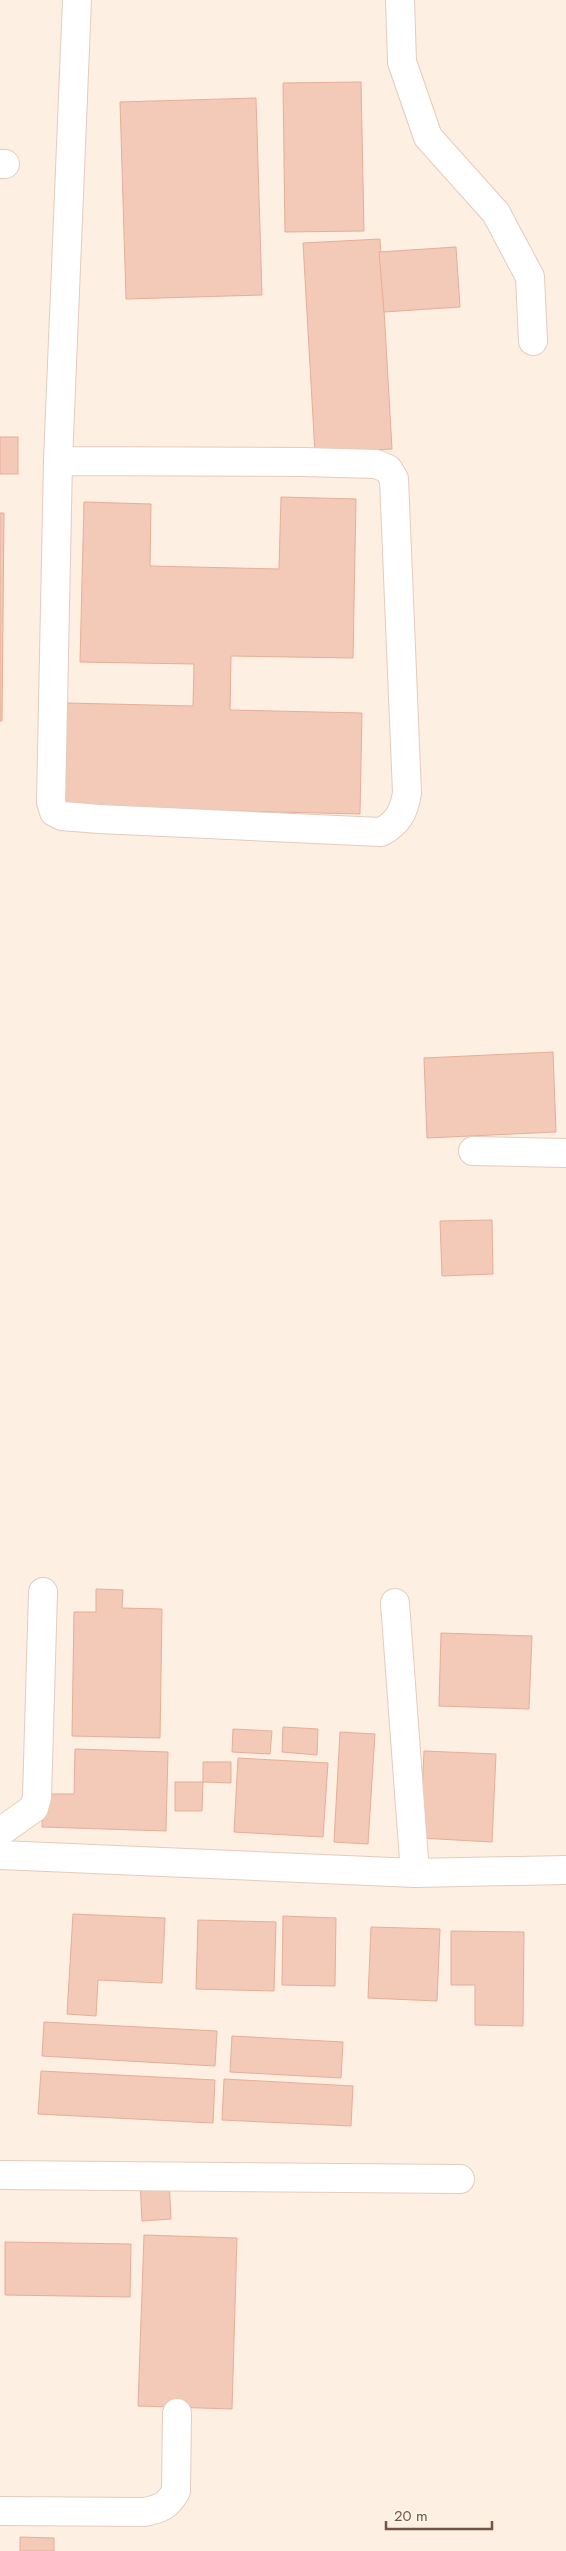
<svg xmlns="http://www.w3.org/2000/svg" width="566" height="2551" viewBox="0 0 566 2551" font-family="Jost,sans-serif">
  <style>
    .building { fill: #f3c9b7; stroke: #e7ae97 }
    .lines { fill: none; stroke-linecap: round; stroke-linejoin: round }
    .minor-casing { stroke: #e3ccbf; stroke-width: 30 }
    .minor { stroke: #fff; stroke-width: 28 }
  </style>
  <rect width="100%" height="100%" fill="#fdefe1"/>
  <g class="building">
    <polygon points="361,82 364,231 285,232 283,83"/>
    <polygon points="256,98 262,295 126,299 120,102"/>
    <polygon points="380,239 392,449 315,453 303,243"/>
    <polygon points="456,247 460,307 384,312 379,252"/>
    <rect x="0" y="437" width="18" height="37"/>
    <polygon points="281,497 356,499 353,658 231,656 230,710 362,713 360,814 64,807 67,703 193,706 194,664 80,662 84,502 151,504 150,566 279,569"/>
    <polygon points="0,513 4,513 2,721 0,721"/>
    <polygon points="553,1052 556,1132 427,1138 424,1058"/>
    <polygon points="492,1220 493,1274 442,1276 440,1221"/>
    <polygon points="96,1589 123,1590 122,1608 162,1609 160,1738 72,1736 74,1612 96,1612"/>
    <polygon points="441,1633 532,1636 529,1709 439,1706"/>
    <polygon points="283,1727 318,1729 317,1755 282,1752"/>
    <polygon points="233,1729 272,1731 270,1754 232,1752"/>
    <polygon points="340,1732 375,1734 368,1844 334,1842"/>
    <polygon points="75,1749 168,1752 166,1831 42,1827 43,1794 74,1794"/>
    <polygon points="424,1751 496,1754 492,1842 420,1838"/>
    <polygon points="238,1758 328,1763 323,1837 234,1832"/>
    <polygon points="203,1762 231,1762 231,1783 203,1782"/>
    <polygon points="175,1782 203,1782 202,1811 175,1811"/>
    <polygon points="73,1914 165,1918 162,1983 98,1980 96,2016 67,2014"/>
    <polygon points="283,1916 336,1918 335,1986 282,1985"/>
    <polygon points="198,1920 276,1922 274,1991 196,1989"/>
    <polygon points="371,1927 440,1929 437,2001 368,1998"/>
    <polygon points="451,1931 524,1932 523,2026 475,2025 475,1985 451,1985"/>
    <polygon points="44,2022 217,2031 215,2066 42,2056"/>
    <polygon points="232,2036 343,2042 341,2078 230,2072"/>
    <polygon points="41,2071 215,2080 213,2123 38,2114"/>
    <polygon points="224,2079 353,2086 351,2126 222,2120"/>
    <polygon points="169,2179 171,2219 142,2221 140,2180"/>
    <polygon points="144,2235 237,2238 232,2409 138,2406"/>
    <polygon points="5,2242 131,2244 130,2297 5,2295"/>
    <polygon points="20,2537 54,2538 54,2551 20,2551"/>
  </g>
  <g class="lines">
    <g class="minor-casing">
      <g id="minor">
        <polyline points="400,0 402,62 428,137 496,213 530,277 533,341"/>
        <polyline points="0,164 5,164"/>
        <path d="M58,461l246,1 72,2 12,5 6,10 13,314c-3,19 -9,30 -26,39l-282,-13 -37,-3 -8,-4 -3,-10 7,-341 19,-461"/>
        <polyline points="473,1151 566,1153"/>
        <polyline points="395,1603 415,1873"/>
        <polyline points="0,1832 34,1808 37,1797 43,1592"/>
        <polyline points="0,1855 415,1873 566,1870"/>
        <polyline points="0,2175 460,2179"/>
        <path d="M0,2511l144,1c16,-3 24,-6 32,-21l1,-78"/>
      </g>
    </g>
    <use href="#minor" class="minor"/>
  </g>
  <path d="M386 2521v8h106v-8" fill="none" stroke="#755347" stroke-width="2.5"/>
  <text x="394" y="2521" font-size="15" fill="#755347" stroke="#fff4e8" stroke-width="4" paint-order="stroke">20 m</text>
</svg>
